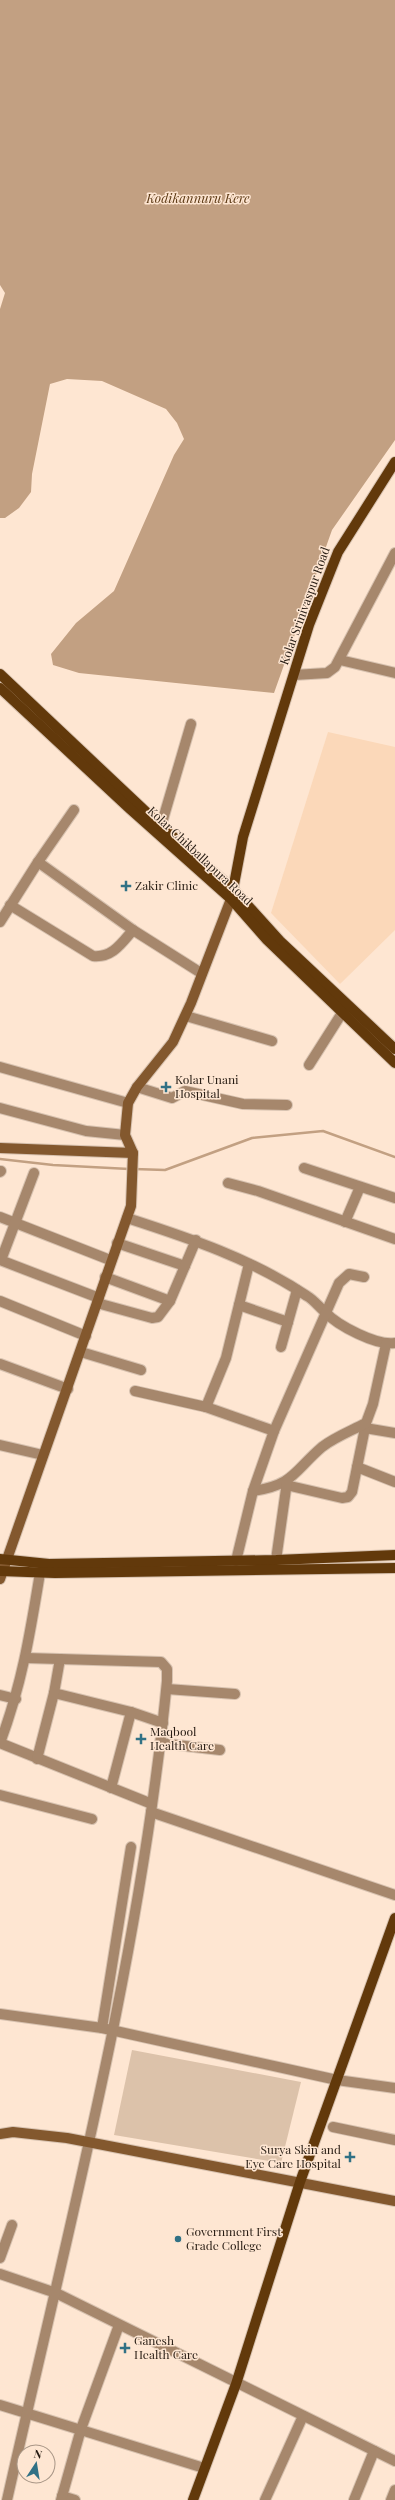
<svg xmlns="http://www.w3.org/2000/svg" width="395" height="2500" viewBox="0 0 395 2500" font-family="'Playfair Display',serif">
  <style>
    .built { fill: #fbd8b9 }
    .green { fill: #dcc2aa }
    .water { fill: #c2a082 }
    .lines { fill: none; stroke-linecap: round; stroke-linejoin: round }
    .stream { stroke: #c2a082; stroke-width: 2.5 }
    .street-casing { stroke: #d7c2b0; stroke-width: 12 }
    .secondary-casing { stroke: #d7c2b0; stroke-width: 12 }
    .primary-casing { stroke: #d7c2b0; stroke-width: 12 }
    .street { stroke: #a6876c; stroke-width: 10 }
    .secondary { stroke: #83582e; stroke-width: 10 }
    .primary { stroke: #62390b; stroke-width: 10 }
    .poi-dot { fill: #317185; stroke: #fee6d2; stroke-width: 1.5 }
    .labels { text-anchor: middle; stroke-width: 3; stroke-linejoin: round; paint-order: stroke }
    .street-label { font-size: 12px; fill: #281d14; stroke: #fee6d2 }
    .poi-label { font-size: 12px; fill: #281d14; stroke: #fee6d2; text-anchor: start }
    .water-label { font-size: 13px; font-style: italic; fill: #5c3914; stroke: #fee6d2 }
  </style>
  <rect width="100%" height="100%" fill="#fee6d2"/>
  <polygon class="built" points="328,732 395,747 395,930 340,984 271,913"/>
  <polygon class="green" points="132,2050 301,2082 281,2163 114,2135"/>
  <polygon class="water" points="0,0 395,0 395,440 332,530 274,693 79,673 53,665 51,654 76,623 114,591 174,455 184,439 177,423 166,409 102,381 67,379 50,384 32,474 31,492 19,508 5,518 0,518 0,309 5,293 0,285"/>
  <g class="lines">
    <g class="stream">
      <polyline points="0,1159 53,1165 129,1169"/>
      <polyline points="134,1169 165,1170 252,1138 323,1131 395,1157"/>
    </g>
    <g class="street-casing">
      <g id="street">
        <polyline points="340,660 395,673"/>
        <polyline points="294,675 327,673 335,667 395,553"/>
        <polyline points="161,826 191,724"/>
        <polyline points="38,862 133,930 201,973"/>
        <path d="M10,905l83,51c19,2 28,-12 40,-26"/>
        <polyline points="0,922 38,862 74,810"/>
        <polyline points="186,1016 272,1041"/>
        <polyline points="309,1065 342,1013"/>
        <polyline points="0,1067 128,1103"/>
        <polyline points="137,1087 172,1098 185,1091 243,1104 287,1105"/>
        <polyline points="0,1108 86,1131 125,1135"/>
        <polyline points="304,1168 395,1198"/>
        <polyline points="0,1172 1,1171"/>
        <polyline points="228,1183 258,1191 395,1239"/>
        <polyline points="0,1217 110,1260"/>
        <path d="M127,1218c62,20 125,41 180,78 7,4 12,11 18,16 13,14 52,34 70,31"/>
        <polyline points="345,1222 360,1187"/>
        <polyline points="117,1243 185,1266"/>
        <polyline points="0,1260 99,1298"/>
        <polyline points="1,1260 34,1173"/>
        <polyline points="105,1277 170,1301"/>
        <polyline points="0,1301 86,1336"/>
        <polyline points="97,1303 152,1318 158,1317 170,1301 196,1240"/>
        <polyline points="239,1305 288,1322"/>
        <polyline points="281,1347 297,1290"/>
        <polyline points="81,1352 141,1370"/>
        <polyline points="0,1364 68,1389"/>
        <polyline points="135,1391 206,1407 274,1431"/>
        <polyline points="206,1407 226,1358 249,1264"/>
        <polyline points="365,1428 395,1433"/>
        <polyline points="0,1445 43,1455"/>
        <polyline points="357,1467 395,1482"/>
        <polyline points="286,1485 342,1498 348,1497 352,1492 366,1423"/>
        <path d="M253,1491c41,-6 41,-20 69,-44 13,-10 29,-16 44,-24l7,-19 13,-60"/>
        <polyline points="276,1560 287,1482"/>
        <polyline points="236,1561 253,1491 274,1431 339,1283 349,1274 364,1277"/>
        <polyline points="167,1689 235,1694"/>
        <polyline points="54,1693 131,1712 163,1723"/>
        <polyline points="0,1695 16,1699"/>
        <path d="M0,1743c22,-59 30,-109 40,-170"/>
        <polyline points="0,1743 152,1804"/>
        <polyline points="160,1743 220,1750"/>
        <polyline points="37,1759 54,1693 60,1659"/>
        <polyline points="111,1788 131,1712"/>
        <polyline points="0,1795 92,1819"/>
        <polyline points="151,1812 395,1895"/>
        <polyline points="0,2014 102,2028 337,2080 395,2088"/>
        <polyline points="102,2028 131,1847"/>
        <polyline points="333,2127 395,2140"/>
        <polyline points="0,2258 12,2225"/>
        <polyline points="0,2274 56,2293 395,2461"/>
        <polyline points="0,2405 204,2468"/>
        <polyline points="62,2496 75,2500"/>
        <path d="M7,2500c61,-271 133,-541 160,-819v-12l-6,-7 -135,-4"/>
        <polyline points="61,2500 81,2429 119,2325"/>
        <polyline points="265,2500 303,2416"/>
        <polyline points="354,2500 374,2451"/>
        <polyline points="391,2500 395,2490"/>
      </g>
    </g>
    <g class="secondary-casing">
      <g id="secondary">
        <polyline points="0,1148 133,1153"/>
        <polyline points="0,1579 131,1206 133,1153 125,1135 128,1103 137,1087 173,1042 191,1003 231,899"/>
        <polyline points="0,2134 13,2132 67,2138 395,2201"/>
      </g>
    </g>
    <g class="primary-casing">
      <g id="primary">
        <polyline points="0,674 161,826 233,889 281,942 395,1049"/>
        <polyline points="0,688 129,808 231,899 267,940 395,1063"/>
        <polyline points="232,895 243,837 309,625 338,552 395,462"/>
        <polyline points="0,1559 49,1564 276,1560 395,1555"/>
        <polyline points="0,1571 55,1573 395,1568"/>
        <polyline points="193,2500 236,2384 300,2182 395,1918"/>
      </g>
    </g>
    <use href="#street" class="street"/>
    <use href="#secondary" class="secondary"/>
    <use href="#primary" class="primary"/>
  </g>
  <g class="poi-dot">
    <path d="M124 880h4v4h4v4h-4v4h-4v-4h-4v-4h4z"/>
    <path d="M164 1081h4v4h4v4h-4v4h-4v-4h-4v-4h4z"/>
    <path d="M139 1733h4v4h4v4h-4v4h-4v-4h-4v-4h4z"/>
    <path d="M348 2151h4v4h4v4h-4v4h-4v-4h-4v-4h4z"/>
    <circle cx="178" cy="2239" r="4"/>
    <path d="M123 2342h4v4h4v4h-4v4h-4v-4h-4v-4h4z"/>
  </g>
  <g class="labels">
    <g class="street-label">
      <text transform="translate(305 606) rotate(-70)" y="4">Kolar Srinivaspur Road</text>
      <text transform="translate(200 856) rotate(43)" y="4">Kolar Chikballapura Road</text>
    </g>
    <g class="poi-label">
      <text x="135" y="890">Zakir Clinic</text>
      <text x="175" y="1084">Kolar Unani<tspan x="175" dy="14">Hospital</tspan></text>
      <text x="150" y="1736">Maqbool<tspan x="150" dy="14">Health Care</tspan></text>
      <text x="341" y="2154" text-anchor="end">Surya Skin and<tspan x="341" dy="14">Eye Care Hospital</tspan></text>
      <text x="186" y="2236">Government First<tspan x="186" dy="14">Grade College</tspan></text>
      <text x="134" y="2345">Ganesh<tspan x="134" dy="14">Health Care</tspan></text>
    </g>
    <g class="water-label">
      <text x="198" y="203">Kodikannuru Kere</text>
    </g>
  </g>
  <g transform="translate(36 2464) rotate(12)"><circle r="19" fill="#fee6d2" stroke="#a89686"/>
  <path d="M0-3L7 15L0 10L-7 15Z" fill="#317185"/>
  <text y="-6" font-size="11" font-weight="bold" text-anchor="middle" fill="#281d14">N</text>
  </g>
</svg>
